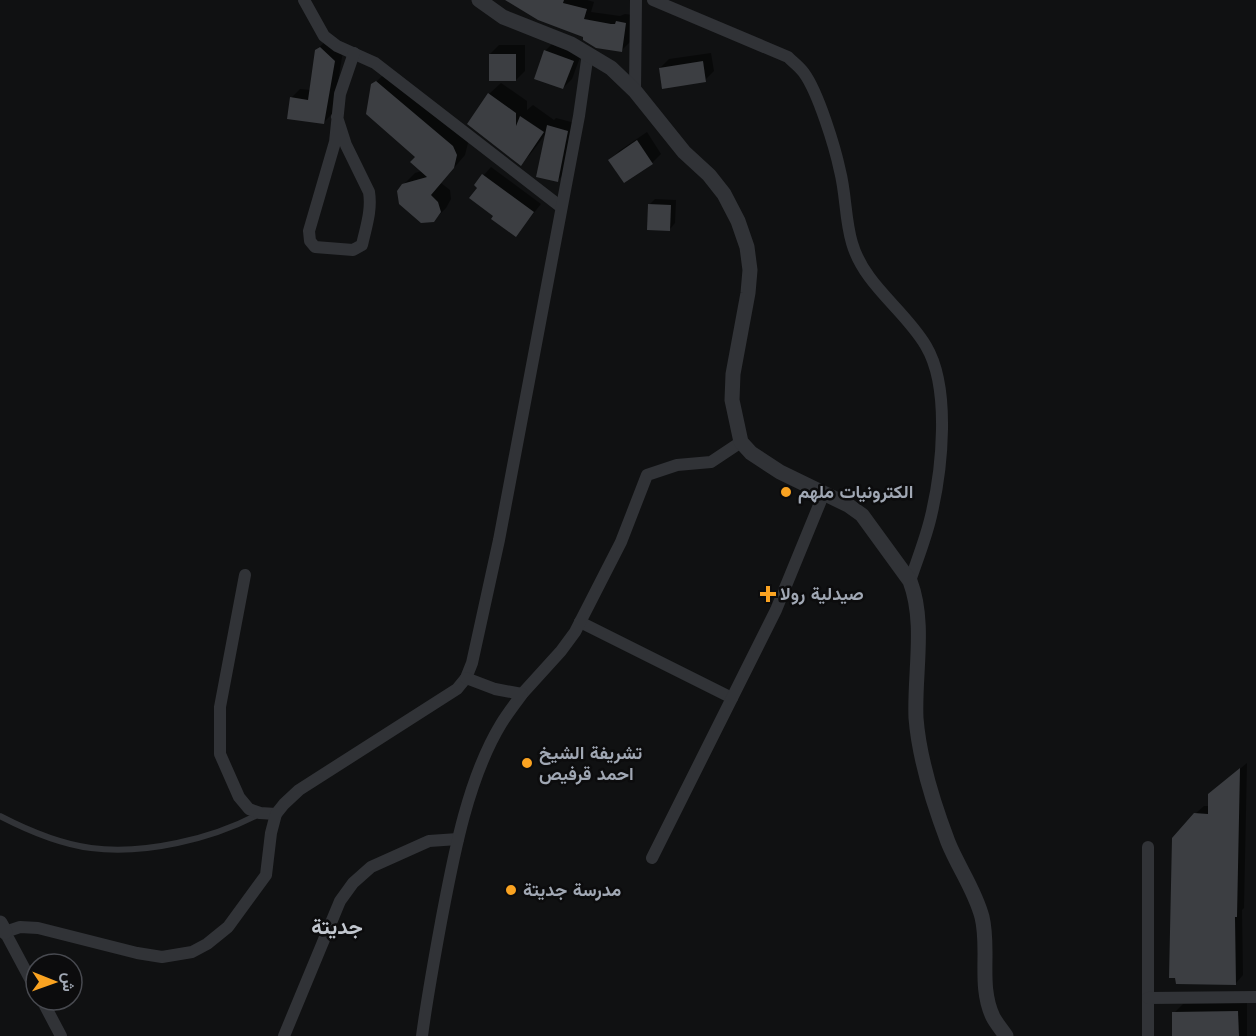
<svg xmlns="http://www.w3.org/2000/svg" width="1256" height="1036" viewBox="0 0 1256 1036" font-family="Jost,Vazirmatn,sans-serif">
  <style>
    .shadow { fill: #0007 }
    .building { fill: #3c3e42 }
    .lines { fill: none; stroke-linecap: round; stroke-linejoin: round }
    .service { stroke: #313337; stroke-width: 6 }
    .minor { stroke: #313337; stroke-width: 12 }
    .tertiary { stroke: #313337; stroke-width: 15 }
    .poi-dot { fill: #faa321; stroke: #0c0c0d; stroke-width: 2 }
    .labels { text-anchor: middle; stroke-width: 5; stroke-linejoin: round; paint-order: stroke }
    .poi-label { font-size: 18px; font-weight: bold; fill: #a1a8b4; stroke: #0c0c0d; text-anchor: start }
    .quarter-label { font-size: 21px; font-weight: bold; fill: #c2c7cf; stroke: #0c0c0d }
  </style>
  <rect width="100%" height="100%" fill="#101112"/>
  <g class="shadow">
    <polygon points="507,0 587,0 594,2 591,12 620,16 625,14 633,15 630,42 622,50 538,19"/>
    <polygon points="326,41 343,51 333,113 324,122 291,98 300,89 311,90 316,50"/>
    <polygon points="554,42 582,52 572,79 563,88 545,51"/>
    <polygon points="499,45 525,45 525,71 516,80 490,54"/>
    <polygon points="711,53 714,71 705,80 660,68 669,59"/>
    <polygon points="385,73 464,134 468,143 465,155 441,183 450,190 451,199 446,208 434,220 403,185 415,173 422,171 417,157 373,85"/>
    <polygon points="501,83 527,101 527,110 533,105 554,120 556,118 575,123 566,172 558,180 547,132 532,152 521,164 489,94"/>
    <polygon points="647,132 661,154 652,163 625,181 610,160 619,151"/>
    <polygon points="491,167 541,204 516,235 495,216 479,188 484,175"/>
    <polygon points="655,199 676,200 675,223 670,229 649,205"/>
    <polygon points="1247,763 1244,908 1242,910 1243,975 1236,983 1195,814 1204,806 1210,806 1218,787"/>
    <polygon points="1247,1003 1247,1036 1174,1036 1174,1013 1183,1004"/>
  </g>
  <g class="building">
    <polygon points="505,0 564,0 563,3 587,9 584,19 611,24 615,24 616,21 626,23 622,52 596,48 583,40 583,37 538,20"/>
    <polygon points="320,47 335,61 324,124 287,119 290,97 308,100 315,50"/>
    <polygon points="544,50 574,61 563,89 534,79"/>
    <rect x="489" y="54" width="27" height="27"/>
    <polygon points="703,61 706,82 662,89 659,68"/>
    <polygon points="376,81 453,146 457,155 454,168 431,195 438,202 441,212 434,222 421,223 399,204 397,191 402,184 427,177 410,162 415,157 366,114 371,84"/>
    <polygon points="488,93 516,113 516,126 520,116 544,132 521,166 467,124"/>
    <polygon points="547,125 568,131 558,182 536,177"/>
    <polygon points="637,140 653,164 624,183 608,160"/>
    <polygon points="482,174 534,212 516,237 491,219 493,216 469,198 477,188 474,185"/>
    <polygon points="648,204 671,205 670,231 647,230"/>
    <polygon points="1240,768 1237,917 1235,917 1236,985 1176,984 1175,978 1169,978 1172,838 1194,813 1208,814 1208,794"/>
    <polygon points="1238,1011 1239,1036 1172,1036 1172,1012"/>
  </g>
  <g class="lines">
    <path class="service" d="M0,816c27,14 60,28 91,32 53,7 121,-9 168,-34"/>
    <g class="minor">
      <polyline points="304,0 324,36 337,46 375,63 561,207"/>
      <path d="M653,0l135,57c5,5 12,10 16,16 14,19 31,74 36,98 6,23 5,49 12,72 12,42 53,67 74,103 25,42 16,124 5,170 -5,22 -14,44 -21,65"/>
      <polyline points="635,91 636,0"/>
      <path d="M337,117l9,28 23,47c3,18 -3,35 -7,53l-9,5 -38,-3 -5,-6 -1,-10 26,-89 5,-48 14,-41"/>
      <polyline points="245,575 220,707 220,754 239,797 249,809 260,813 276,814"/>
      <polyline points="580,622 732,698"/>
      <polyline points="522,694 561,651 575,632 621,542 647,475 677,465 711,462 741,442"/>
      <polyline points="1148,847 1148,1036"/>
      <polyline points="652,858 776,610 824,493"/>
      <polyline points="36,990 5,932 20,927 38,928 137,953 162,957 192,952 207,944 228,927 266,875 271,833 276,814 284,804 299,790 457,689 466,678 472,663 499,540 579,116 588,53"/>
      <polyline points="1148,998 1256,997"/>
      <polyline points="42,1000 61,1036"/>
      <polyline points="284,1036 340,901 353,883 371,867 429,841 458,839"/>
      <path d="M422,1036c5,-38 12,-76 19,-114 12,-63 26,-142 60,-198 6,-10 14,-20 21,-30l-27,-5 -29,-11"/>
    </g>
    <g class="tertiary">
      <path d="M479,0l24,17 68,27 40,24 24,23 49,61 25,23 15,19 14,27 9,26 3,23 -2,23 -15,81 -1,26 9,42 10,11 29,19 68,33 14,10 48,66c16,42 4,93 6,137 3,39 18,87 32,124 10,25 27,48 34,75 8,32 -4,69 11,100 3,6 9,13 13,19"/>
      <polyline points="0,923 5,932"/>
    </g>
  </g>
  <g class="poi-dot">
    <circle cx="786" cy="492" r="6"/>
    <path d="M765 585h6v6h6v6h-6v6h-6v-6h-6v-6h6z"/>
    <circle cx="527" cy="763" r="6"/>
    <circle cx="511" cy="890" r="6"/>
  </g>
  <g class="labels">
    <g class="poi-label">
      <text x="798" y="498">الكترونيات ملهم</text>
      <text x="780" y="600">صيدلية رولا</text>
      <text x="539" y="759">تشريفة الشيخ<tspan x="539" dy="21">احمد قرفيص</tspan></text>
      <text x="523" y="896">مدرسة جديتة</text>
    </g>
    <g class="quarter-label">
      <text x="337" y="934">جديتة</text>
    </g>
  </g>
  <g transform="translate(54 982) rotate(91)"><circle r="28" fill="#0c0c0d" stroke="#484a50" stroke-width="1.5"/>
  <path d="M0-4.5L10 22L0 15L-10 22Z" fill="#faa321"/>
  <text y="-9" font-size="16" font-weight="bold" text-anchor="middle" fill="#a1a8b4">ش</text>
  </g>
</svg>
